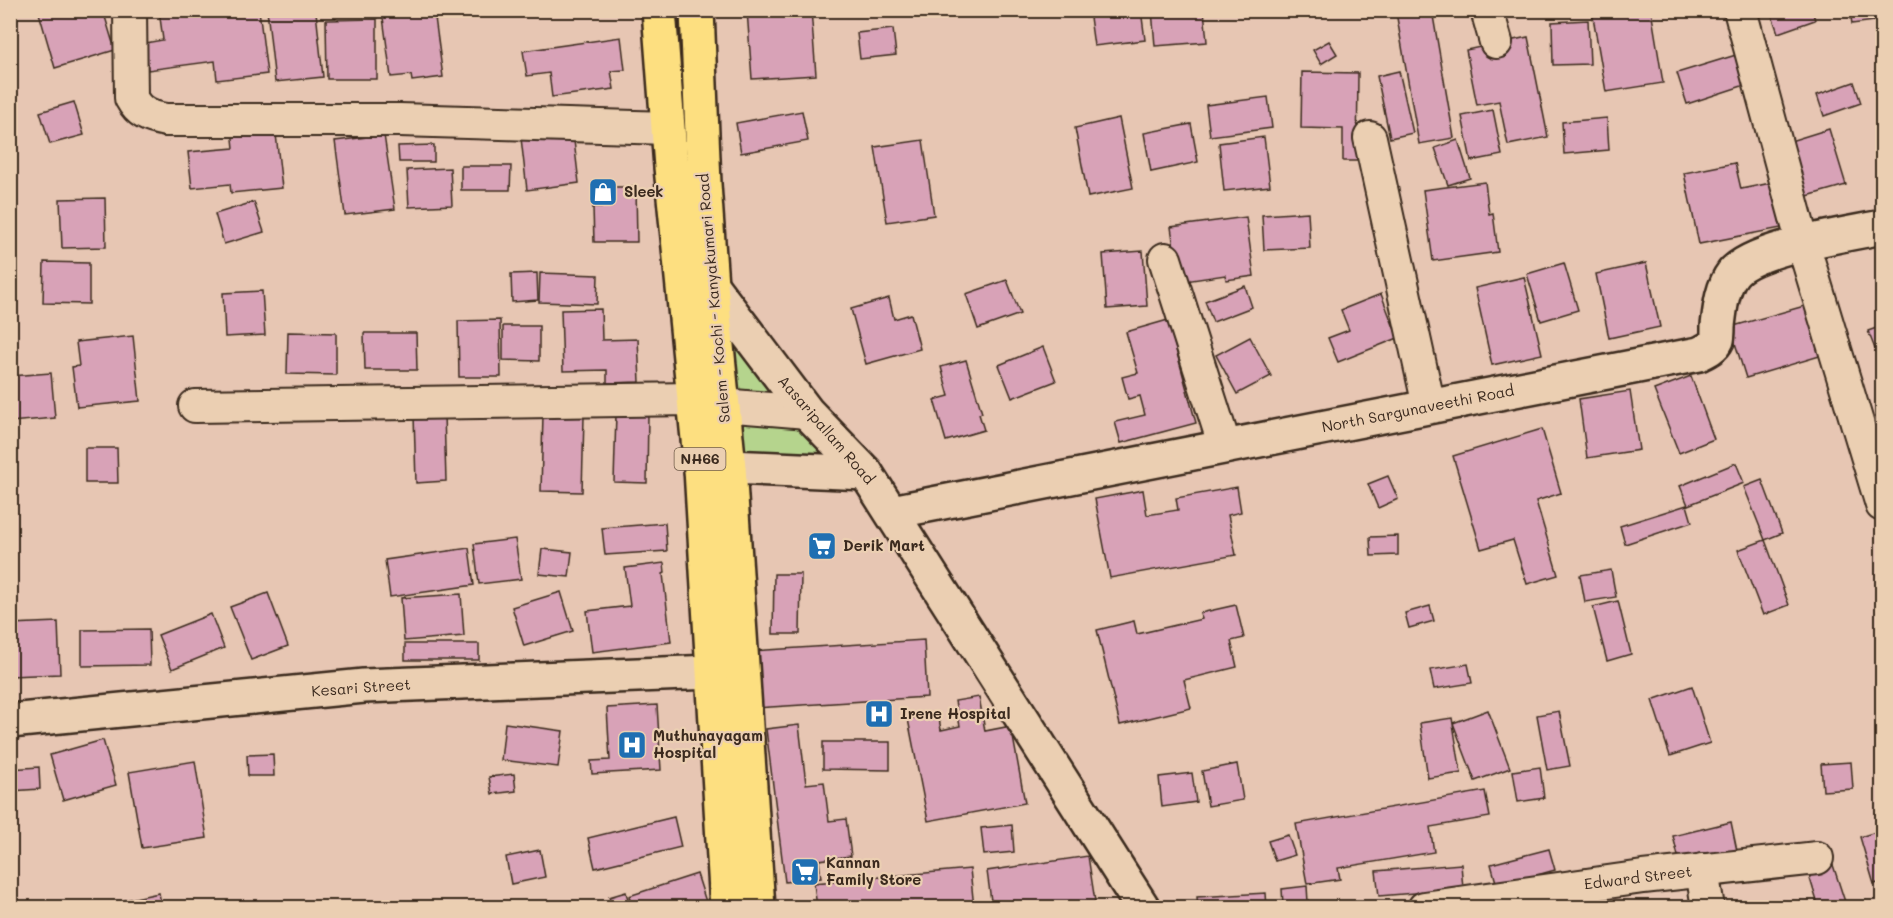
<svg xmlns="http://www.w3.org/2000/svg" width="1893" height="918" viewBox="0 0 1893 918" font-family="Mali,sans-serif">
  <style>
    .green { fill: #b5d48d; stroke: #787f56; stroke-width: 1.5 }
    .building { fill: #d8a2b7; stroke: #3b2a1e; stroke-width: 1.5 }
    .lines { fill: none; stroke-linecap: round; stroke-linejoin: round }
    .street-casing { stroke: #3b2a1e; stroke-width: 36 }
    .secondary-casing { stroke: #3b2a1e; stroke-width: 38 }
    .highway-casing { stroke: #3b2a1e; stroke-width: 38 }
    .street { stroke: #ebcfb2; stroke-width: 32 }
    .secondary { stroke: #ebcfb2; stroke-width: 33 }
    .highway { stroke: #fddf80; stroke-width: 33 }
    .labels { text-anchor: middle; stroke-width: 4.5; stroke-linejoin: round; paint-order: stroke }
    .shield { fill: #ebcfb2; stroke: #705c4a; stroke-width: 1.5 }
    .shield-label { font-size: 14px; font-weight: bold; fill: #3b2a1e }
    .poi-label { font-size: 15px; font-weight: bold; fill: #3b2a1e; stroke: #ebcfb2; text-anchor: start }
    .street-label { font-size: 15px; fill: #3b2a1e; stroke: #ebcfb2 }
  </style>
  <rect width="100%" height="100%" fill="#e7c6b3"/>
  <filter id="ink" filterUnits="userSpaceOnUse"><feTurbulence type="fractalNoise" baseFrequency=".0167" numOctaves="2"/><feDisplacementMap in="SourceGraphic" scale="12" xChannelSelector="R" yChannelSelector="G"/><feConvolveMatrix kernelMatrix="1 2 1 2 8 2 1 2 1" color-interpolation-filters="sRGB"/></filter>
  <g filter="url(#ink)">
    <polygon class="green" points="718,303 843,464 735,457"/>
    <g class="building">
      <polygon points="46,10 103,10 115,50 55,68 39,13"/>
      <polygon points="159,10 259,10 267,74 217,80 215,61 148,70 145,43 163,40"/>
      <polygon points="267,10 318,10 316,12 323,77 275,82"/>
      <polygon points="382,10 434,10 443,77 412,81 411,75 391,77"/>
      <polygon points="747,10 811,10 816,75 752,79"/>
      <polygon points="1089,10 1141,10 1145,40 1094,46"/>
      <polygon points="1152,10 1204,10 1207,42 1155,46"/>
      <polygon points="1408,10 1432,10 1454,138 1419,144 1396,12"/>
      <polygon points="1597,10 1651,10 1663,83 1606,92 1592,11"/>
      <polygon points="1770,10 1812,10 1815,20 1778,33"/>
      <polygon points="1850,10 1882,10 1882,20 1852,24"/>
      <polygon points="377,19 377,79 327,79 326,20"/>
      <polygon points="1588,20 1590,64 1553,65 1552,22"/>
      <polygon points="893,29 896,55 860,59 857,33"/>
      <polygon points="621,37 625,70 611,71 614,89 552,97 549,73 527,76 523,51"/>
      <polygon points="1528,37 1548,137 1508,145 1499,101 1477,105 1466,50"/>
      <polygon points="1329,41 1337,54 1321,64 1313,50"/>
      <polygon points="1736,55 1745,85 1687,104 1677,73"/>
      <polygon points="1399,71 1413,133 1390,138 1377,76"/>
      <polygon points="1302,72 1358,73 1357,161 1343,161 1343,129 1301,128"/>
      <polygon points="1854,82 1861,103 1824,116 1817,95"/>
      <polygon points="1268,97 1272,128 1210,136 1206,105"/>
      <polygon points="74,102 84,135 50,144 40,112"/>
      <polygon points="1493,110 1502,155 1471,161 1462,116"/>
      <polygon points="802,111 808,141 741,153 736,123"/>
      <polygon points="1119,118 1133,188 1088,197 1075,128"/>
      <polygon points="1607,118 1609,150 1564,154 1562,122"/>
      <polygon points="1191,124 1198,162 1151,172 1144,133"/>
      <polygon points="275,125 282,188 231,193 230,184 192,188 188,152 234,148 232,129"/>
      <polygon points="1829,129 1846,185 1800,198 1784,143"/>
      <polygon points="573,132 579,183 527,190 521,138"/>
      <polygon points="384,135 395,209 345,215 335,141"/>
      <polygon points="1264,137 1270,186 1224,191 1219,143"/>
      <polygon points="923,140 934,215 887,222 875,147"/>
      <polygon points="1458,140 1470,178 1448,185 1435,148"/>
      <polygon points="434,145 434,162 399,162 398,146"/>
      <polygon points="1735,163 1741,189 1771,183 1781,228 1699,244 1684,173"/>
      <polygon points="461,166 511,166 510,190 461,190"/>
      <polygon points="450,168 452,205 409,207 407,170"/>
      <polygon points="1485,182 1489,214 1493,213 1498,252 1433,261 1423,190"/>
      <polygon points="611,187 636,187 637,242 594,242 593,207 612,207"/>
      <polygon points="105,198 106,247 62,248 60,199"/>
      <polygon points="254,202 264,232 224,244 215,214"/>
      <polygon points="1308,212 1310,248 1264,250 1262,215"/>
      <polygon points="1246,217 1254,276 1226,280 1225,275 1179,282 1171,227"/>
      <polygon points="1143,251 1147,306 1107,309 1103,254"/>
      <polygon points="44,262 89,263 89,304 43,303"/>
      <polygon points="1564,263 1578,310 1541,321 1527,274"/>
      <polygon points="1646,263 1660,327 1609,338 1596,274"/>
      <polygon points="537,273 538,300 512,302 511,274"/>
      <polygon points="540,273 598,275 597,304 539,302"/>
      <polygon points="1524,277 1542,354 1492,365 1475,288"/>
      <polygon points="1007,280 1020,314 978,329 966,294"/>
      <polygon points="1245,286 1252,307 1213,322 1205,301"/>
      <polygon points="262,291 265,335 225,337 223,293"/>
      <polygon points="1381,294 1398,338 1338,362 1328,338 1349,330 1341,310"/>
      <polygon points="889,298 894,319 911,314 920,349 866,364 851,309"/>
      <polygon points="1808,305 1823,355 1746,378 1730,327"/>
      <polygon points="601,309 602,340 638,339 640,382 607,383 607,370 563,371 561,310"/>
      <polygon points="500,320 501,377 459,377 458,321"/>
      <polygon points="1168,320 1196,423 1121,443 1115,422 1145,415 1140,396 1128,399 1122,377 1138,373 1126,332"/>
      <polygon points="503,326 539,326 539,361 503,360"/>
      <polygon points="1882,326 1882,363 1881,364 1868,331"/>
      <polygon points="288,332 336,333 336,375 287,374"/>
      <polygon points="364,333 416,333 417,370 365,370"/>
      <polygon points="133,336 140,401 77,407 72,367 79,366 76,342"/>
      <polygon points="1250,337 1271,376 1237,394 1216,355"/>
      <polygon points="1043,347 1056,381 1012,398 999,365"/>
      <polygon points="966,360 982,413 979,414 984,430 946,441 934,400 949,396 941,367"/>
      <polygon points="51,373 55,418 10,422 10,376"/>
      <polygon points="1691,376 1714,439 1679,453 1654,390"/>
      <polygon points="1630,391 1639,450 1587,458 1579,399"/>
      <polygon points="444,414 446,481 416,483 414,415"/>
      <polygon points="616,414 648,414 647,483 614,482"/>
      <polygon points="543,415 584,417 582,492 541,491"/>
      <polygon points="1542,429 1561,493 1536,501 1558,575 1527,584 1513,540 1481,549 1453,456"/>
      <polygon points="85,448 117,448 118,483 85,483"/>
      <polygon points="1736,463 1744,483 1688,505 1680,486"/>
      <polygon points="1388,476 1398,499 1378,508 1368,484"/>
      <polygon points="1762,480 1782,533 1765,540 1744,487"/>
      <polygon points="1237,487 1241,512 1228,515 1236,555 1110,578 1095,499 1143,490 1147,515 1178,510 1176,498"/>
      <polygon points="1687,505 1692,522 1625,544 1620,526"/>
      <polygon points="665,523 667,551 605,555 602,528"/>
      <polygon points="1398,536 1398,555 1371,556 1370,537"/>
      <polygon points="515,539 521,579 479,584 474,544"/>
      <polygon points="1765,540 1789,605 1763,615 1738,550"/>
      <polygon points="469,548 474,585 390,597 385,560"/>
      <polygon points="542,549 572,552 569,577 539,574"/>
      <polygon points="664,563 665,573 663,574 671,642 592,652 587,611 630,606 625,568"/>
      <polygon points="1611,570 1616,597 1585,602 1580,575"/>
      <polygon points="774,574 801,574 800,634 773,634"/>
      <polygon points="561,592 573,631 524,646 512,607"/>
      <polygon points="268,593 288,646 251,660 230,607"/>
      <polygon points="461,594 464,636 404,641 401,598"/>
      <polygon points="1618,601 1631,654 1607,661 1593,607"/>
      <polygon points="1236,605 1244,638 1231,641 1237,667 1184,680 1191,708 1120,725 1097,630 1134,621 1137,634 1202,619 1200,613"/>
      <polygon points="1430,606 1434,621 1409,628 1405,613"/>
      <polygon points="211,614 224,648 172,669 158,635"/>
      <polygon points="58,622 60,674 10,676 10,624"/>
      <polygon points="149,629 150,665 82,666 82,630"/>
      <polygon points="924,640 927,697 754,708 751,651"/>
      <rect x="405" y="644" width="74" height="16"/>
      <polygon points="1468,664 1472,683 1434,689 1430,670"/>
      <polygon points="1692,686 1710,743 1670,756 1652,700"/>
      <polygon points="979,697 985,731 1011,726 1025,803 928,821 908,719 938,713 941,730 960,726 955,701"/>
      <polygon points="657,705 661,770 592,774 591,761 610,760 607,708"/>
      <polygon points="1488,710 1510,768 1475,781 1453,723"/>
      <polygon points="1559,711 1570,766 1547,770 1537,715"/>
      <polygon points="1452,718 1461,773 1428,778 1420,723"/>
      <polygon points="505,723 563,731 558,767 501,760"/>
      <polygon points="799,725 806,784 824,782 829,821 846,819 851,856 819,860 821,878 785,882 766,729"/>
      <polygon points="103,740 116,785 63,800 50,755"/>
      <polygon points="823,742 890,742 890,770 823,769"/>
      <polygon points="273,754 274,776 248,776 247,755"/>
      <polygon points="195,761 207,838 142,848 129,772"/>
      <polygon points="1851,762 1853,789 1823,791 1821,764"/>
      <polygon points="1237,764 1243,800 1208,806 1202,771"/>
      <polygon points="39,767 40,789 11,791 10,769"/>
      <polygon points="1540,767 1544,798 1518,802 1513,771"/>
      <polygon points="1192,773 1196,802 1162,807 1159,777"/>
      <polygon points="514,774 516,791 492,794 489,777"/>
      <polygon points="1485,791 1490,817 1430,827 1434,852 1338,868 1340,879 1307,884 1296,824"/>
      <polygon points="674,817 681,847 595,868 588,838"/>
      <polygon points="1731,822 1737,851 1680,864 1673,836"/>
      <polygon points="1012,825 1014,852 984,855 981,828"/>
      <polygon points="1882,830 1882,882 1874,884 1860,837"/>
      <polygon points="1288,835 1295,855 1275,861 1268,841"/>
      <polygon points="1549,849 1555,870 1497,886 1491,864"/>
      <polygon points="540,850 545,877 511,884 506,857"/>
      <polygon points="1088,856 1096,908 992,908 987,871"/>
      <polygon points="1461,864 1463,889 1379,896 1376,871"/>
      <polygon points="1833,865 1847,908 1819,908 1808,872"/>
      <polygon points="970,869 974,908 817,908 814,883"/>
      <polygon points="697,874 708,908 632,908 629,896"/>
      <polygon points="1307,886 1308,902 1283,905 1282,889"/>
      <polygon points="626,892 630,908 613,908 609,897"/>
      <polygon points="159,893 162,908 127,908 125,900"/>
      <polygon points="1266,893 1267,908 1198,908 1197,897"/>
    </g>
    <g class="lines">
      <g class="street-casing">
        <g id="street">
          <path d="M130,10l1,88c8,15 18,19 35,22h234l268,8"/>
          <polyline points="1487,10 1496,42"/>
          <polyline points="1740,10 1803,244 1882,505"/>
          <polyline points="1370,138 1429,406"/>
          <polyline points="1165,259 1225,447"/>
          <polyline points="195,406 693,399 722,405 807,412"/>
          <polyline points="1702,870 1708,908"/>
          <polyline points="1424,908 1643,877 1817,858"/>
        </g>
      </g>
      <g class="secondary-casing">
        <g id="secondary">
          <polyline points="698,286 711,285 807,412 866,473 1143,908"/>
          <polyline points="701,469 729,467 866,473"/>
          <path d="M892,512l807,-158c6,-3 15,-7 18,-14 1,-3 1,-10 1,-14 2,-17 4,-39 15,-53 20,-25 116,-39 149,-46"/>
          <polyline points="10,721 364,686 712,672"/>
        </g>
      </g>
      <g class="highway-casing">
        <g id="highway">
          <polyline points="659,10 671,167 701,469 727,908"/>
          <polyline points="697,10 704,184 711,285 729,467 758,908"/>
        </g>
      </g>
      <use href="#street" class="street"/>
      <use href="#secondary" class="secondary"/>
      <use href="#highway" class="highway"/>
    </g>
  </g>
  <defs>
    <g id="shop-square" transform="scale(1.5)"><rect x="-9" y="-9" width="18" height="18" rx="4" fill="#1f6fb2" stroke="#ebcfb2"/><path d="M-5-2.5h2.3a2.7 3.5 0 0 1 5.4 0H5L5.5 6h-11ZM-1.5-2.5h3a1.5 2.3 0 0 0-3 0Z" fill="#fff"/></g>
    <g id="supermarket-square" transform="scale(1.5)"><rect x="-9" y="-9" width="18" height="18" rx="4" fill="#1f6fb2" stroke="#ebcfb2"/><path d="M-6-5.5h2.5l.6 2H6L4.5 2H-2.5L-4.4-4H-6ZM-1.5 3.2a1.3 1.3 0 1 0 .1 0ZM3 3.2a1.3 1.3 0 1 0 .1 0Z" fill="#fff"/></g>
    <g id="hospital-square" transform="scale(1.5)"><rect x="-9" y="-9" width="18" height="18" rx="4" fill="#1f6fb2" stroke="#ebcfb2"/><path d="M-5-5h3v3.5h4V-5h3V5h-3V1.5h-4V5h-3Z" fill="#fff"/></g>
  </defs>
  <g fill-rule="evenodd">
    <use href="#shop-square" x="603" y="192"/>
    <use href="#supermarket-square" x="822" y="546"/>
    <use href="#hospital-square" x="879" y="714"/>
    <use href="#hospital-square" x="632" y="745"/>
    <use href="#supermarket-square" x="805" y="872"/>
  </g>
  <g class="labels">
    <rect class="shield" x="674.5" y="448" width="51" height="22" rx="4.5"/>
    <g class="shield-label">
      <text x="700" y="464">NH66</text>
    </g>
    <g class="poi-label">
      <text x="624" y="197">Sleek</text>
      <text x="843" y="551">Derik Mart</text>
      <text x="900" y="719">Irene Hospital</text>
      <text x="653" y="741">Muthunayagam<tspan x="653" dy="17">Hospital</tspan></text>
      <text x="826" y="868">Kannan<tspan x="826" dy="17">Family Store</tspan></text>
    </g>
    <g class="street-label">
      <text transform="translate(714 298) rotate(-95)" y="5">Salem - Kochi - Kanyakumari Road</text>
      <text transform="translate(1418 409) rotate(-11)" y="5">North Sargunaveethi Road</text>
      <text transform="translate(826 430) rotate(49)" y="5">Aasaripallam Road</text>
      <text transform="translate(361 688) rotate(-4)" y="5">Kesari Street</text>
      <text transform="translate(1638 878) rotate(-7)" y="5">Edward Street</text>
    </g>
  </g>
  <rect width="1893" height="918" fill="none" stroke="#ebcfb2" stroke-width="36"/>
  <rect x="18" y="18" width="1857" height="882" fill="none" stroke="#3b2a1e" stroke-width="2" filter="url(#ink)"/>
</svg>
